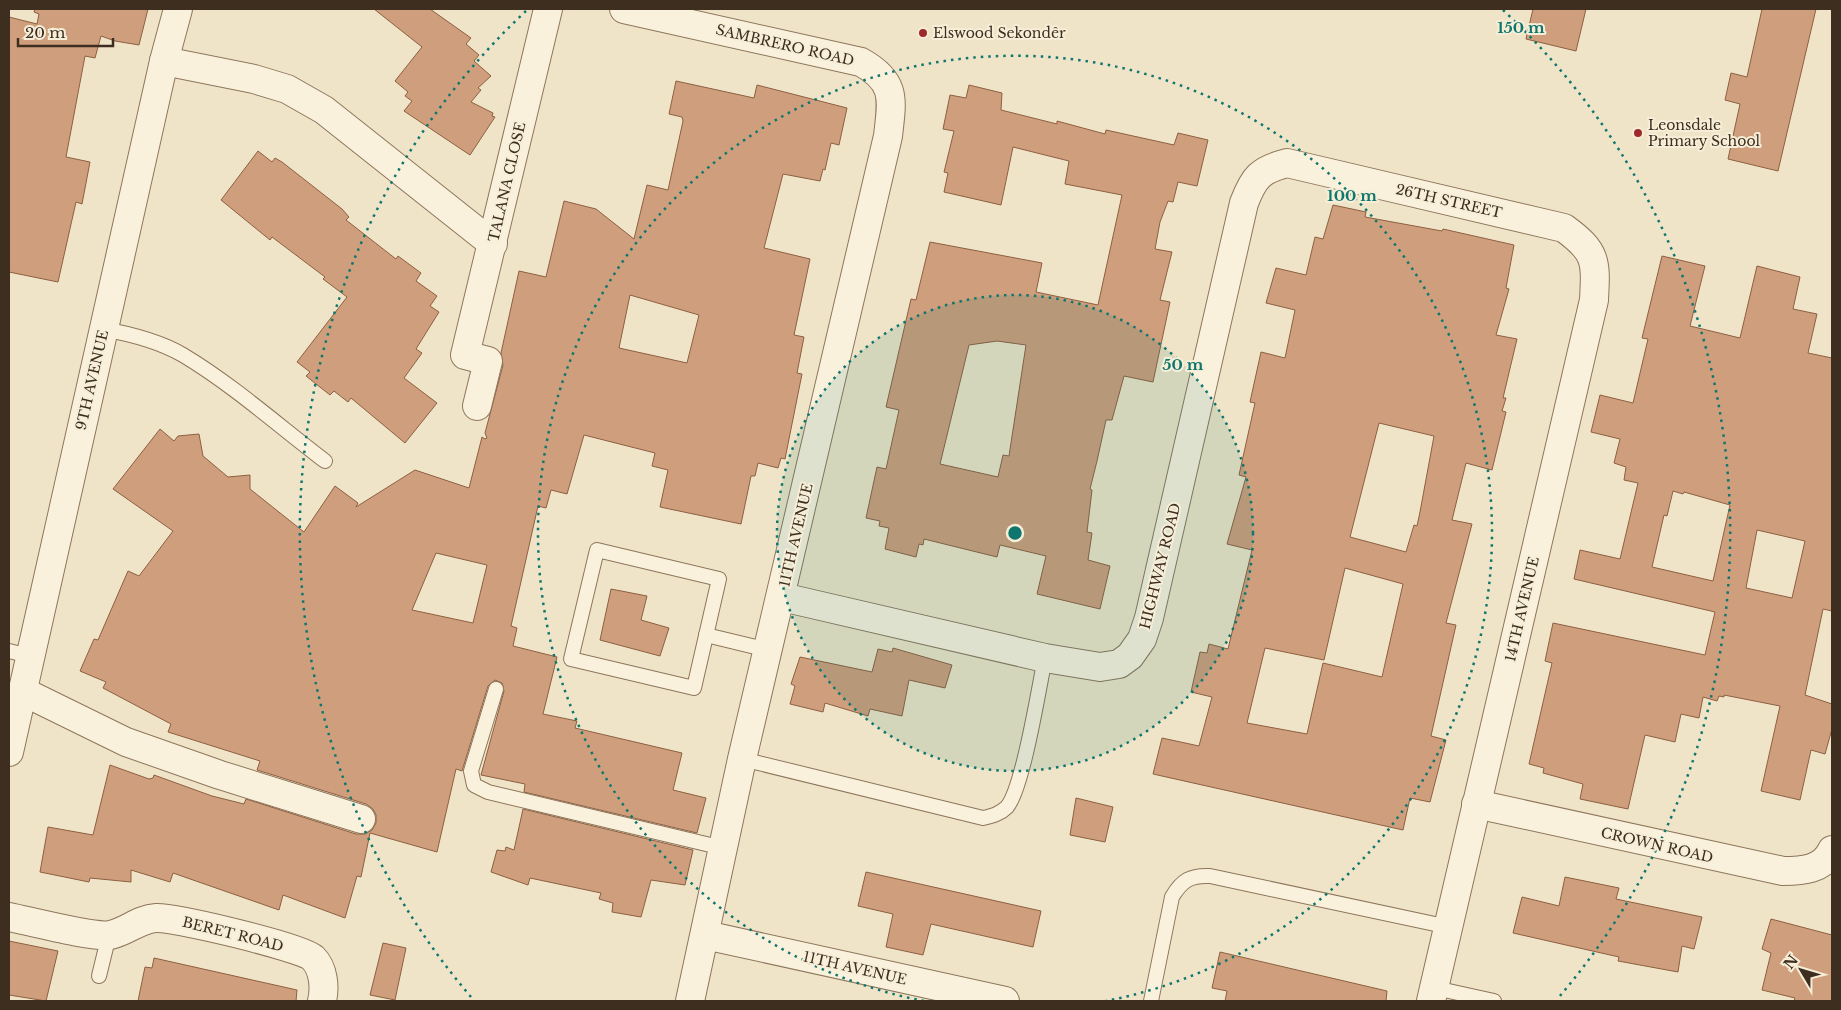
<svg xmlns="http://www.w3.org/2000/svg" width="1841" height="1010" viewBox="0 0 1841 1010" font-family="'Libre Baskerville',serif">
  <style>
    .building { fill: #cf9f7d; stroke: #8d5f41; fill-rule: evenodd }
    .lines { fill: none; stroke-linecap: round; stroke-linejoin: round }
    .service-casing { stroke: #8d765c; stroke-width: 16 }
    .minor-casing { stroke: #8d765c; stroke-width: 30 }
    .service { stroke: #faf1dc; stroke-width: 14 }
    .minor { stroke: #faf1dc; stroke-width: 28 }
    .ring { fill: none; stroke: #0f766e; stroke-width: 2.5; stroke-dasharray: 2.5 5 }
    .poi-dot { fill: #9e2a2b; stroke: #f7eed8; stroke-width: 2 }
    .labels { text-anchor: middle; stroke-width: 4; stroke-linejoin: round; paint-order: stroke }
    .poi-label { font-size: 14px; fill: #3d2e20; stroke: #f7eed8; text-anchor: start }
    .street-label { font-size: 14px; fill: #3d2e20; stroke: #f7eed8 }
    .centre { fill: #0f766e; stroke: #f7eed8; stroke-width: 2.5 }
    .ring-label { font-size: 15px; text-anchor: middle; font-weight: bold; fill: #0f766e; stroke: #f7eed8; stroke-width: 4; stroke-linejoin: round; paint-order: stroke }
  </style>
  <rect width="100%" height="100%" fill="#f0e4c8"/>
  <g class="building">
    <polygon points="35,9 148,9 139,45 115,41 101,36 95,58 85,56 66,157 90,162 82,204 76,202 58,282 9,272 9,17 37,24 39,14 34,12"/>
    <polygon points="374,9 430,9 471,38 466,44 479,55 474,61 491,76 478,88 481,90 471,102 493,113 492,116 495,117 470,155 404,111 412,101 405,96 408,92 395,81 422,47"/>
    <polygon points="1533,9 1586,9 1576,51 1526,39"/>
    <polygon points="1762,9 1816,9 1778,171 1728,159 1740,104 1725,100 1731,73 1747,77"/>
    <path d="M676,81l78,17 3,-13 90,23 -8,37 -8,-2 -6,27 -2,-1 -3,12 -37,-7 -19,74 46,11 -16,76 10,2 -7,36 5,1 -17,85 -4,-1 -3,10 -20,-5 -3,13h-4l-10,48 -81,-17 8,-37 -16,-4 3,-13 -71,-18 -17,59 -16,-4 -5,18 -8,-2 -27,120 6,2 -4,18 44,11 -14,57 34,7 -2,7 107,25 -9,37 33,8 -9,35 -173,-41 1,-8 -44,-9 23,-84 -2,-8 -7,-3 -7,6 -26,85 -6,-2 -19,83 -67,-19 -9,44 -4,-1 -12,42 -62,-23 -4,15 -106,-37 -3,9 -39,-12v12l-41,-4 -1,4 -49,-10 8,-45 45,8 17,-70 39,14 4,-1 1,-3 58,21 32,8 2,-5 110,35h9l7,-4 4,-7v-8l-3,-6 -7,-5 -109,-34 3,-9 -92,-29 3,-8 -68,-36 3,-6 -26,-11 14,-32 4,1 30,-69 11,5 34,-45 -60,-42 47,-60 14,12 4,-5 21,-2 4,22 25,21 22,-2v14l54,43 31,-46 23,17 -2,4 59,-37 54,18 13,-51 3,2 2,-1 -2,-5 18,-68 -2,-12 18,-82 27,6 18,-76 32,8 38,30 13,-54 21,5 15,-69 -1,-4 -13,-3zM630,295l69,20 -12,48 -68,-15zM436,553l51,12 -14,58 -61,-13z"/>
    <path d="M969,85l33,8 -1,17 56,14v-3l48,13 1,-4 68,15 4,-12 30,7 -11,46 -19,-4 -5,20 -5,-1 -8,21 -5,27 17,3 -12,48 10,2 -17,80 -29,-6 -12,44h-6l-9,41 -7,28 2,1 -5,42 5,1 -4,27 22,6 -10,43 -63,-15 9,-38 -46,-11 -3,12 -73,-18 -1,6 -4,-1 -3,13 -31,-8 4,-21 -10,-2 1,-5 -14,-3 11,-51 9,2 13,-59 -13,-3 25,-108 5,1 14,-58 112,21 -6,29 62,13 24,-110 -57,-11 4,-23 -56,-14 -12,58 -57,-13 4,-19 -4,-1 10,-41 -11,-2 7,-34 16,3zM997,341l29,4 -17,111 -6,-1 -5,22 -58,-13 29,-119z"/>
    <polygon points="258,151 272,162 275,158 282,162 342,209 349,217 346,220 396,259 398,256 421,273 416,281 437,296 430,306 439,312 416,349 422,353 404,378 437,403 405,443 351,398 348,402 334,391 330,395 306,376 310,372 297,362 347,297 323,279 325,277 272,237 270,240 221,200"/>
    <path d="M1333,205l33,7 -1,5 77,14 1,-2 71,16 -8,43 3,1 -13,46 21,4 -14,59h3l-4,13 4,1 -14,58 -26,-7 -14,57 20,4 -26,99 10,2 -25,111 15,4 -16,62 -20,-4 -7,32 -250,-56 9,-36 37,8 13,-49 -21,-5 9,-40 7,1 2,-9 19,5 24,-99 -25,-6 19,-67 -7,-2 16,-72 -5,-1 11,-50 24,6 10,-48 -29,-7 10,-35 30,7 9,-38 8,2zM1379,423l55,13 -14,76 -3,14 -3,-1 -8,27 -56,-15zM1345,568l58,16 -21,93 -59,-14 -16,71 -60,-11 18,-75 59,12z"/>
    <path d="M1662,256l43,10 -15,60 50,12 17,-72 43,11 -7,32 24,5 -9,39 24,5v253l-9,-2 -18,86 27,9v25l-7,25 -14,-4 -11,50 -39,-9 19,-85 -56,-11v2l-5,-1 -2,5 -14,-4 -4,21 -18,-4 -6,28 -30,-7 -17,74 -48,-10 3,-15 -40,-11 1,-5 -15,-4 23,-101 -7,-2 8,-38 152,32 10,-43 -141,-33 6,-29 40,9 18,-76 -14,-3 2,-13 -12,-4 6,-24 -29,-7 9,-37 33,8 15,-64 -6,-1zM1673,491l10,3 1,-2 46,13 -17,76 -61,-14 12,-52 3,1zM1757,530l48,11 -13,57 -46,-10z"/>
    <polygon points="611,589 647,596 641,620 669,628 660,656 600,640"/>
    <polygon points="893,648 952,665 945,688 909,680 902,716 870,709 868,716 825,703 823,712 790,704 795,686 791,684 800,657 872,672 878,649 892,652"/>
    <polygon points="1076,798 1113,807 1105,842 1070,835"/>
    <polygon points="523,809 693,850 685,885 651,880 641,917 612,912 613,903 599,899 601,893 530,878 528,885 491,872 497,850 505,851 506,847 514,850"/>
    <polygon points="866,872 1041,911 1033,947 931,924 923,955 886,947 893,914 858,906"/>
    <polygon points="1565,877 1619,888 1616,899 1702,917 1694,949 1682,946 1678,972 1618,961 1619,957 1513,933 1522,897 1559,906"/>
    <polygon points="1771,919 1832,935 1832,1001 1794,1001 1795,998 1762,990 1771,953 1762,949"/>
    <polygon points="9,941 58,951 46,1001 9,995"/>
    <polygon points="383,943 406,948 395,1000 370,995"/>
    <polygon points="1220,952 1387,991 1386,1001 1225,1001 1227,991 1212,988"/>
    <polygon points="154,958 297,990 296,1001 138,1001 145,967 152,968"/>
  </g>
  <g class="lines">
    <g class="service-casing">
      <g id="service">
        <path d="M103,329c28,5 56,12 80,26 50,30 96,71 142,106"/>
        <polygon points="597,550 719,579 694,688 571,659"/>
        <polyline points="706,635 768,650"/>
        <polyline points="9,651 29,656"/>
        <polyline points="496,689 471,771 474,785 488,792 723,848"/>
        <path d="M742,759l241,59c9,-2 17,-4 24,-11 16,-19 32,-120 38,-149"/>
        <polyline points="99,976 109,935"/>
        <polyline points="1435,988 1494,1001"/>
        <path d="M1151,1001l21,-104c10,-17 19,-22 38,-21l239,51"/>
      </g>
    </g>
    <g class="minor-casing">
      <g id="minor">
        <path d="M624,9l237,53c36,20 31,38 27,74l-146,623 -52,242"/>
        <polyline points="164,61 254,79 287,89 324,110 493,244"/>
        <polyline points="477,406 488,361 465,355 548,9"/>
        <path d="M782,597l263,61 55,9 19,-3 11,-8 12,-17 7,-21 95,-415c10,-26 16,-33 43,-40l277,65c33,24 32,33 30,72l-163,701"/>
        <polyline points="22,691 126,742 220,775 361,819"/>
        <polyline points="9,752 164,61 178,9"/>
        <path d="M1476,804l307,67c19,0 40,-1 49,-21"/>
        <path d="M9,917c20,4 85,21 101,18 16,-3 29,-16 46,-17 18,-1 145,29 157,40 11,11 12,30 9,43"/>
        <polyline points="705,935 1005,1001"/>
      </g>
    </g>
    <use href="#service" class="service"/>
    <use href="#minor" class="minor"/>
  </g>
  <circle cx="1015" cy="533" r="238" fill="#0f766e" fill-opacity=".12"/>
  <g class="ring">
    <circle cx="1015" cy="533" r="238"/>
    <path d="M924 1001A477 477 0 1 1 1106 1001"/>
    <path d="M471 997A715 715 0 0 1 527 10M1503 10A715 715 0 0 1 1559 997"/>
  </g>
  <g class="poi-dot">
    <circle cx="923" cy="33" r="5"/>
    <circle cx="1638" cy="133" r="5"/>
  </g>
  <g class="labels">
    <g class="poi-label">
      <text x="933" y="38">Elswood Sekondêr</text>
      <text x="1648" y="130">Leonsdale<tspan x="1648" dy="16">Primary School</tspan></text>
    </g>
    <g class="street-label">
      <text transform="translate(785 45) rotate(13)" y="5">SAMBRERO ROAD</text>
      <text transform="translate(507 182) rotate(-77)" y="5">TALANA CLOSE</text>
      <text transform="translate(1449 201) rotate(13)" y="5">26TH STREET</text>
      <text transform="translate(92 380) rotate(-77)" y="5">9TH AVENUE</text>
      <text transform="translate(796 535) rotate(-77)" y="5">11TH AVENUE</text>
      <text transform="translate(1160 566) rotate(-76)" y="5">HIGHWAY ROAD</text>
      <text transform="translate(1522 609) rotate(-77)" y="5">14TH AVENUE</text>
      <text transform="translate(1657 845) rotate(13)" y="5">CROWN ROAD</text>
      <text transform="translate(233 934) rotate(14)" y="5">BERET ROAD</text>
      <text transform="translate(855 968) rotate(13)" y="5">11TH AVENUE</text>
    </g>
  </g>
  <circle cx="1015" cy="533" r="8" class="centre"/>
  <g class="ring-label">
    <text x="1521" y="33">150 m</text>
    <text x="1352" y="201">100 m</text>
    <text x="1183" y="370">50 m</text>
  </g>
  <rect width="1841" height="1010" fill="none" stroke="#3d2e20" stroke-width="20"/>
  <g transform="translate(1801 970) rotate(308)" stroke="#f7eed8" stroke-width="4" paint-order="stroke">
  <path d="M0-4L9 19L0 12L-9 19Z" fill="#3d2e20"/>
  <text y="-8" font-size="14" font-weight="bold" text-anchor="middle" fill="#3d2e20">N</text>
  </g>
  <path d="M18 38v8h95v-8" fill="none" stroke="#3d2e20" stroke-width="2.5"/>
  <text x="25" y="38" font-size="15" fill="#3d2e20" stroke="#f7eed8" stroke-width="4" paint-order="stroke">20 m</text>
</svg>
